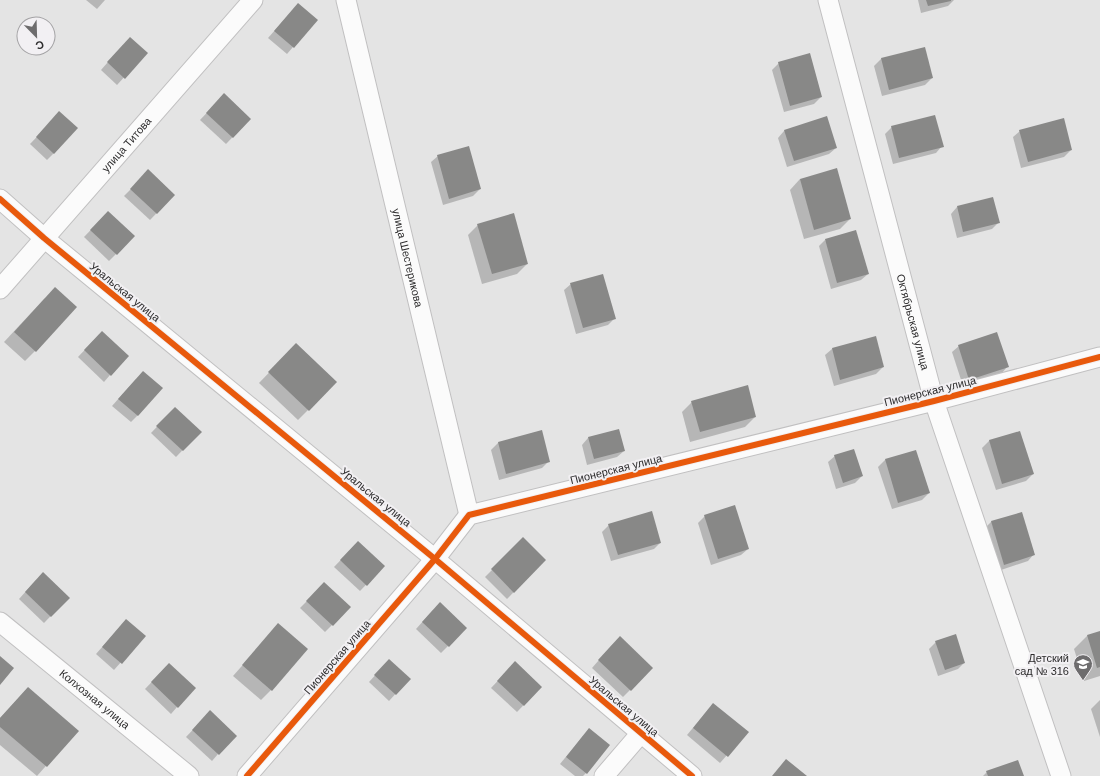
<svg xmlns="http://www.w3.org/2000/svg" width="1100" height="776" viewBox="0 0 1100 776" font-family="Arial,sans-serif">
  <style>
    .shadow { fill: #0003 }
    .building { fill: #888887 }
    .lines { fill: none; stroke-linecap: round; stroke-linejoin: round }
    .minor-casing { stroke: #c1c0c1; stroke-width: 21 }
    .minor { stroke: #fbfbfb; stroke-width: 19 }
    .cycleway-casing { stroke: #f2f0f3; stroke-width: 8 }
    .cycleway { stroke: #e8590c; stroke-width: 6 }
    .labels { text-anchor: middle; stroke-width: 4; stroke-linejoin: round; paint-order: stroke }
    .street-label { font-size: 11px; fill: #2d2c2d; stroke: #f2f0f3 }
    .poi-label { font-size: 11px; fill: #2d2c2d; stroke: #f2f0f3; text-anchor: end }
  </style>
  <rect width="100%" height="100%" fill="#e4e4e4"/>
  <g class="shadow">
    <polygon points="86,0 105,0 97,9"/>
    <polygon points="918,0 954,0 948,6 921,13"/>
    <polygon points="292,11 293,47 287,54 268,38"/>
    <polygon points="123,45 146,53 117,85 101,70"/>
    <polygon points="924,48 932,78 925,85 882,96 874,66 881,59"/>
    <polygon points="779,63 821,97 814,104 784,112 772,70"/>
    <polygon points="218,101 250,119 226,144 200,120"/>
    <polygon points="53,120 54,153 47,160 30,144"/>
    <polygon points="892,127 942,146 936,153 893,164 885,134"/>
    <polygon points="784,131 836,148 829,154 787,167 778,138"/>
    <polygon points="1020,131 1071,150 1064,157 1021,168 1013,137"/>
    <polygon points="438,156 480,189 473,196 443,205 431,162"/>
    <polygon points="142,178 174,195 150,220 124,196"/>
    <polygon points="800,179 850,219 840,229 804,239 790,190"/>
    <polygon points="957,207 999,222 992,229 957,238 951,214"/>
    <polygon points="108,212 134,236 109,261 84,237"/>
    <polygon points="478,225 527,264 517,274 482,284 468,235"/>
    <polygon points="825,240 868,274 861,280 831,289 819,246"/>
    <polygon points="571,284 614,319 608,325 576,334 564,290"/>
    <polygon points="45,298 35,351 25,361 4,342"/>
    <polygon points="875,337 883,367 876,374 834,386 825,355 832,349"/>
    <polygon points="95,339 110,375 104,382 78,357"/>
    <polygon points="959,346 1007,367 1001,374 963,386 952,352"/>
    <polygon points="286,355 308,410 298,420 259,383"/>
    <polygon points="136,379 138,415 131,422 112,406"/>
    <polygon points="692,402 755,417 745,427 690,442 682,412"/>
    <polygon points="175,408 200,432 176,457 151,433"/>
    <polygon points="541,431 549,461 542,468 499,480 491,450 498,443"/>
    <polygon points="1019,432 1033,474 1026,481 996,490 982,448 989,441"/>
    <polygon points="588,438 624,451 617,457 587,465 582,445"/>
    <polygon points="915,451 929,493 922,500 892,509 878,467 885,460"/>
    <polygon points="835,456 862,476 855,483 836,489 828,462"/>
    <polygon points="1021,513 1034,554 1028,561 998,571 984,529 991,522"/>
    <polygon points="705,516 748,549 741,555 711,565 698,523"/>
    <polygon points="609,525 660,543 654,549 611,561 602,532"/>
    <polygon points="523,539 545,560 507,599 485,577"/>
    <polygon points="358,542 384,566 360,591 334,567"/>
    <polygon points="36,580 68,598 44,623 19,599"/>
    <polygon points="318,590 350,607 325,632 300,608"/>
    <polygon points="433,610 466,628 441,653 416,629"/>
    <polygon points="126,620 144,636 114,670 96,654"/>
    <polygon points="278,625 271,690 261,700 233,676"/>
    <polygon points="1100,632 1100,676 1084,681 1074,649 1087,636"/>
    <polygon points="936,642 964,663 958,669 938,676 929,649"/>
    <polygon points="613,644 652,668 623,697 592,668"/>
    <polygon points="389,660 409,679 389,701 369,682"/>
    <polygon points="169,664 177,707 171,714 145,689"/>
    <polygon points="509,669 541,687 517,712 491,688"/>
    <polygon points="28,688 77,731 37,776 0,745 0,718"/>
    <polygon points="1100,700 1100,737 1091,709"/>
    <polygon points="707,711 747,732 720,763 687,735"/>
    <polygon points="204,718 218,754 212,761 186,737"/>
    <polygon points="583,736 586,773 583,776 575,776 560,764"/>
    <polygon points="987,772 1023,776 983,776"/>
  </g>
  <g class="building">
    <polygon points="926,0 951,0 951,1 928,6"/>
    <polygon points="298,3 318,20 294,48 274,31"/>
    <polygon points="130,37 148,53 125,79 107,62"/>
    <polygon points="925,47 933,78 889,90 881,58"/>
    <polygon points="810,53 822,97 790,106 778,62"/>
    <polygon points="224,93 251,119 233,138 206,113"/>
    <polygon points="59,111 78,128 54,154 36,137"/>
    <polygon points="935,115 944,147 899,158 891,126"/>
    <polygon points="827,116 837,148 794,161 784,130"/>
    <polygon points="1064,118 1072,150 1028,162 1019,130"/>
    <polygon points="469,146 481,189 449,199 437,155"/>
    <polygon points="837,168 851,219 814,230 800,179"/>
    <polygon points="148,169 175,195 157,214 130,189"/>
    <polygon points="993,197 1000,223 963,232 957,206"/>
    <polygon points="108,211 135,236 117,255 90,230"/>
    <polygon points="514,213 528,264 492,274 477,224"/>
    <polygon points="856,230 869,274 837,283 825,239"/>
    <polygon points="603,274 616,319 583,328 570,283"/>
    <polygon points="55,287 77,307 36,352 14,332"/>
    <polygon points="102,331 129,356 111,376 84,350"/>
    <polygon points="997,332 1009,367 969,380 958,345"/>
    <polygon points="876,336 884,367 840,380 832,348"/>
    <polygon points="296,343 337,382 309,411 268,372"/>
    <polygon points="143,371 163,388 138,416 118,399"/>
    <polygon points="748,385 756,417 700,432 691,401"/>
    <polygon points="175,407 202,432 183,451 156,426"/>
    <polygon points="619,429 625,451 594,459 588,437"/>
    <polygon points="542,430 550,462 506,474 498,442"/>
    <polygon points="1020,431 1034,474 1002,484 989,440"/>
    <polygon points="854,449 863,476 843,483 834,455"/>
    <polygon points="916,450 930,493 898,503 885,459"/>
    <polygon points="735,505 749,549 718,559 704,515"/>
    <polygon points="652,511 661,543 618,555 608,524"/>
    <polygon points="1022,512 1035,555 1004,565 991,521"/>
    <polygon points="523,537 546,560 514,593 491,569"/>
    <polygon points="358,541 385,566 367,586 340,560"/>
    <polygon points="43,572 70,598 51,617 25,592"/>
    <polygon points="324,582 351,607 333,626 306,601"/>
    <polygon points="440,602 467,628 449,647 422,622"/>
    <polygon points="126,619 146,636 122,664 102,647"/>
    <polygon points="278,623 308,649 272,691 242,665"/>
    <polygon points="1100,631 1100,667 1097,668 1087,635"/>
    <polygon points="956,634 965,663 945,670 935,641"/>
    <polygon points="620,636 653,668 631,691 598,660"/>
    <polygon points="0,656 14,668 0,685"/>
    <polygon points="389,659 411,679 396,695 374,675"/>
    <polygon points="515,661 542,687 524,706 497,681"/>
    <polygon points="169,663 196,688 178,708 151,682"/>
    <polygon points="28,687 79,731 47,767 0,727 0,718"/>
    <polygon points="713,703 749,732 728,757 693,728"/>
    <polygon points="210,710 237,736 219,755 192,730"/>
    <polygon points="589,728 610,745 587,774 566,757"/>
    <polygon points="786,759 807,776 772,776"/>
    <polygon points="1018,760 1024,776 988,776 986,771"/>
  </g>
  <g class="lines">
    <g class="minor-casing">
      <g id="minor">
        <path id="s1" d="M346,0l123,515"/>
        <path id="s2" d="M828,0l106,401 127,375"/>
        <polyline points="0,199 44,238 435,559 692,776"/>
        <path id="s3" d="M0,289l253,-289"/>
        <path id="s4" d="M0,622l189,154"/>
        <polyline points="247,776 435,559 469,515 934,401 1100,357"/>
        <polyline points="604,776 641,733"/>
      </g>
    </g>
    <use href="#minor" class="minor"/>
    <g class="cycleway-casing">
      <g id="cycleway">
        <polyline points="0,199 44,238 435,559 692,776"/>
        <polyline points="247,776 435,559 469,515 934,401 1100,357"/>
      </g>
    </g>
    <use href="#cycleway" class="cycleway"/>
  </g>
  <defs>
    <g id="school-pin" transform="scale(1)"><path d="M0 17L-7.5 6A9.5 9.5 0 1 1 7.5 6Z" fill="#6d6c6d" stroke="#f2f0f3"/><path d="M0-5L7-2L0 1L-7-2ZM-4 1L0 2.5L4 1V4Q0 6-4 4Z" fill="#fff"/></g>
  </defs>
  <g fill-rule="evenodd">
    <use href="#school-pin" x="1083" y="664"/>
  </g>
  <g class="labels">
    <g class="street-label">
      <text dy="4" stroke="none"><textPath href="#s3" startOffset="192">улица Титова</textPath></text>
      <text dy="4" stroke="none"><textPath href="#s1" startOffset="265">улица Шестерикова</textPath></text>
      <text transform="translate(125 292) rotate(39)" y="4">Уральская улица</text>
      <text dy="4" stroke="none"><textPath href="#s2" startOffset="333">Октябрьская улица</textPath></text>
      <text transform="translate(930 391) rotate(-14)" y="4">Пионерская улица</text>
      <text transform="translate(616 469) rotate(-14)" y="4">Пионерская улица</text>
      <text transform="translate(376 497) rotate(39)" y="4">Уральская улица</text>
      <text transform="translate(337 657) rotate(-49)" y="4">Пионерская улица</text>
      <text dy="4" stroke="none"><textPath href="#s4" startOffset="122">Колхозная улица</textPath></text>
      <text transform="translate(624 706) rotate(40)" y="4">Уральская улица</text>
    </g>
    <g class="poi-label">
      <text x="1069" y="662">Детский<tspan x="1069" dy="13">сад № 316</tspan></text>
    </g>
  </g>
  <g transform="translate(36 36) rotate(157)"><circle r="19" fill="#f2f0f3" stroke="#a3a2a4"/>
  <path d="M0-3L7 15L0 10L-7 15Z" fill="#6d6c6d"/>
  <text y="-6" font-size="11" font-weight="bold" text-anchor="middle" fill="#2d2c2d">С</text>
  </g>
</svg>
